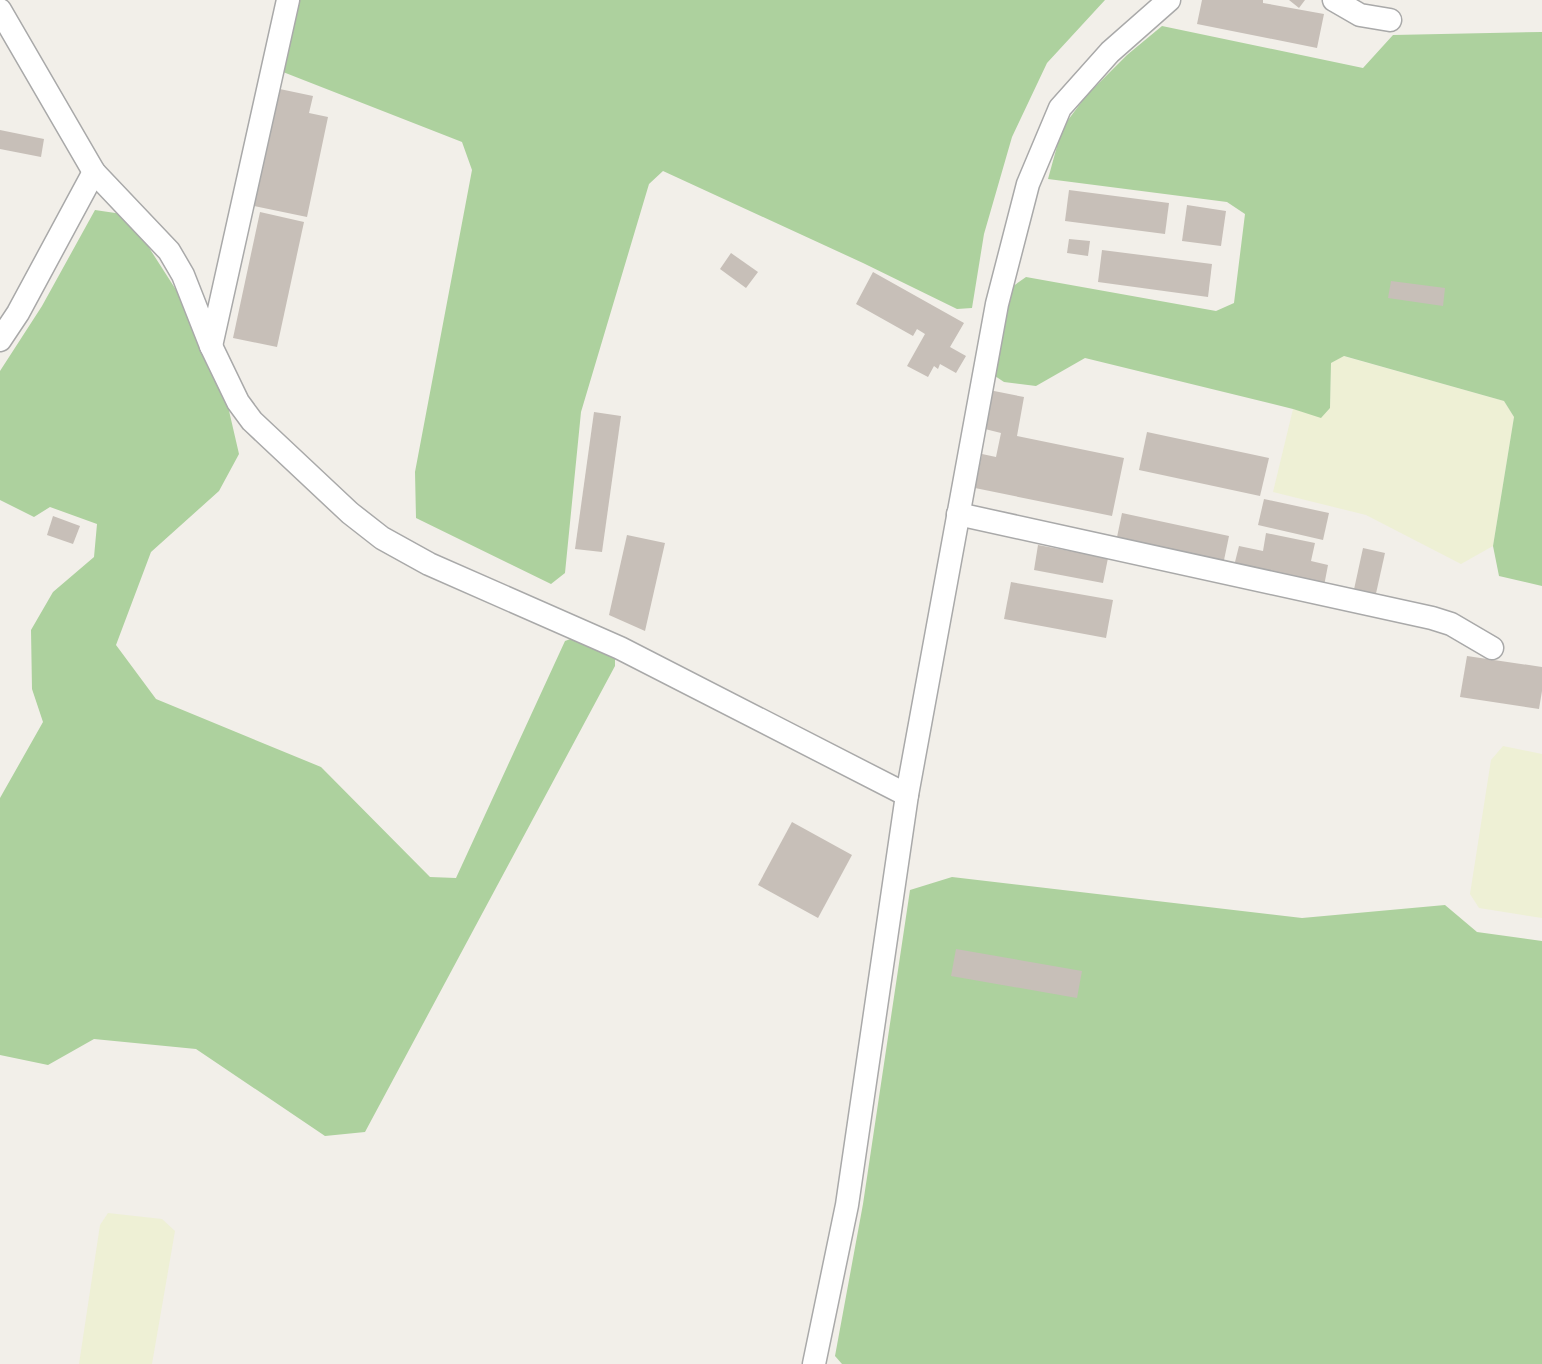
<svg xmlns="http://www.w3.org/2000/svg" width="1542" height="1364" viewBox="0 0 1542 1364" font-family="'Space Grotesk',sans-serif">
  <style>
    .farmland { fill: #eef0d5 }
    .forest { fill: #add19e }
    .building { fill: #c7bfb8 }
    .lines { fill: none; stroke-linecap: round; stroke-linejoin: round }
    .street-casing { stroke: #a9a9a9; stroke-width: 25 }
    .street { stroke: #fff; stroke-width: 22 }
  </style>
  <rect width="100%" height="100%" fill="#f2efe9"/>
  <g class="farmland">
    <polygon points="1343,356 1504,401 1514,417 1493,546 1461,564 1366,515 1273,492 1293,409 1321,417 1330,408 1331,363"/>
    <polygon points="1503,746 1542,754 1542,918 1479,908 1470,894 1491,760"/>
    <polygon points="108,1213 162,1219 175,1231 152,1364 79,1364 100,1225"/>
  </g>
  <g class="forest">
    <polygon points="298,0 1105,0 1047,63 1012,137 984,234 972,308 957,309 863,263 663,171 649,184 581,412 565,573 551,584 416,518 415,472 472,170 462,142 283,72"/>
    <polygon points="1162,26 1363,68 1393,35 1542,32 1542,586 1499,576 1493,546 1514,417 1504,401 1344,356 1331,363 1330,408 1321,418 1293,409 1085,358 1036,386 1004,382 992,374 1009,289 1026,277 1216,311 1234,303 1245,214 1227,202 1048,179 1062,128 1086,96 1127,55"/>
    <polygon points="95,210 122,214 146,243 187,307 227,402 239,454 219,491 151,552 116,645 156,699 321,767 430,877 456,878 565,641 576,637 615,659 615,666 365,1132 325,1136 196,1049 94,1039 48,1065 0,1055 0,798 43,722 32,689 31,630 53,592 94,557 97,524 50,507 34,517 0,500 0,371 42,306"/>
    <polygon points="952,877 1302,918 1445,905 1477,932 1542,941 1542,1364 842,1364 835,1356 863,1204 910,890"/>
  </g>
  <g class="building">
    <polygon points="1202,0 1263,0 1263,3 1324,14 1317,48 1197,24"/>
    <polygon points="1289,0 1305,0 1299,8"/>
    <polygon points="275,88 313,96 309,113 328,117 307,217 249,205"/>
    <polygon points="0,130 44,139 41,157 0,149"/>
    <polygon points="1069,190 1169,203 1165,234 1065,221"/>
    <polygon points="1187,205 1226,211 1221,246 1182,241"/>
    <polygon points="260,212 304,222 277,347 233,338"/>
    <polygon points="1069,239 1090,241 1088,256 1067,253"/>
    <polygon points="1102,250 1212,264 1208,297 1098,282"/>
    <polygon points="731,253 758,272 746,288 720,269"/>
    <polygon points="873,272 964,323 950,347 966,356 956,373 940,364 938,369 934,366 928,377 907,366 925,334 917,329 913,336 856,304"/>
    <polygon points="1391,281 1445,288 1443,306 1388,298"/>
    <polygon points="989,390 1024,397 1017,436 1124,458 1112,516 975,488 982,454 996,457 1001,433 981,428"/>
    <polygon points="594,412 621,416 602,552 575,549"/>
    <polygon points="1147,432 1269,458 1260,496 1139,470"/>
    <polygon points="1264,499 1329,513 1323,540 1258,525"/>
    <polygon points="1122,513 1229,536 1223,565 1116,542"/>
    <polygon points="53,516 80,526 73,544 47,535"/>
    <polygon points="1266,533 1315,543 1311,561 1328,565 1324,586 1234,566 1239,546 1263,551"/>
    <polygon points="627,535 665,543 645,631 609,615"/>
    <polygon points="1038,545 1108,558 1103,583 1034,570"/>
    <polygon points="1363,548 1385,553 1375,598 1353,594"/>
    <polygon points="1011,582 1113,600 1106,638 1004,619"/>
    <polygon points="1467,656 1542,667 1542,691 1539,709 1460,697"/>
    <polygon points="792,822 852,855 818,918 758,885"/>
    <polygon points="956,949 1082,971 1077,998 951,976"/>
  </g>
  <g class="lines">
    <g class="street-casing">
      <g id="street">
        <polyline points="1334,0 1360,15 1390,20"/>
        <polyline points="0,10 94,172 169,251 183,275 211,346 238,402 252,421 350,513 382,538 429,564 620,648 907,795"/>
        <polyline points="0,340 18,313 94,172"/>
        <polyline points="211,346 288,0"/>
        <polyline points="958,514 1432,618 1451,624 1492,648"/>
        <polyline points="814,1364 847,1205 907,795 997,304 1028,184 1060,108 1110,52 1169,0"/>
      </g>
    </g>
    <use href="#street" class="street"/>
  </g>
</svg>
